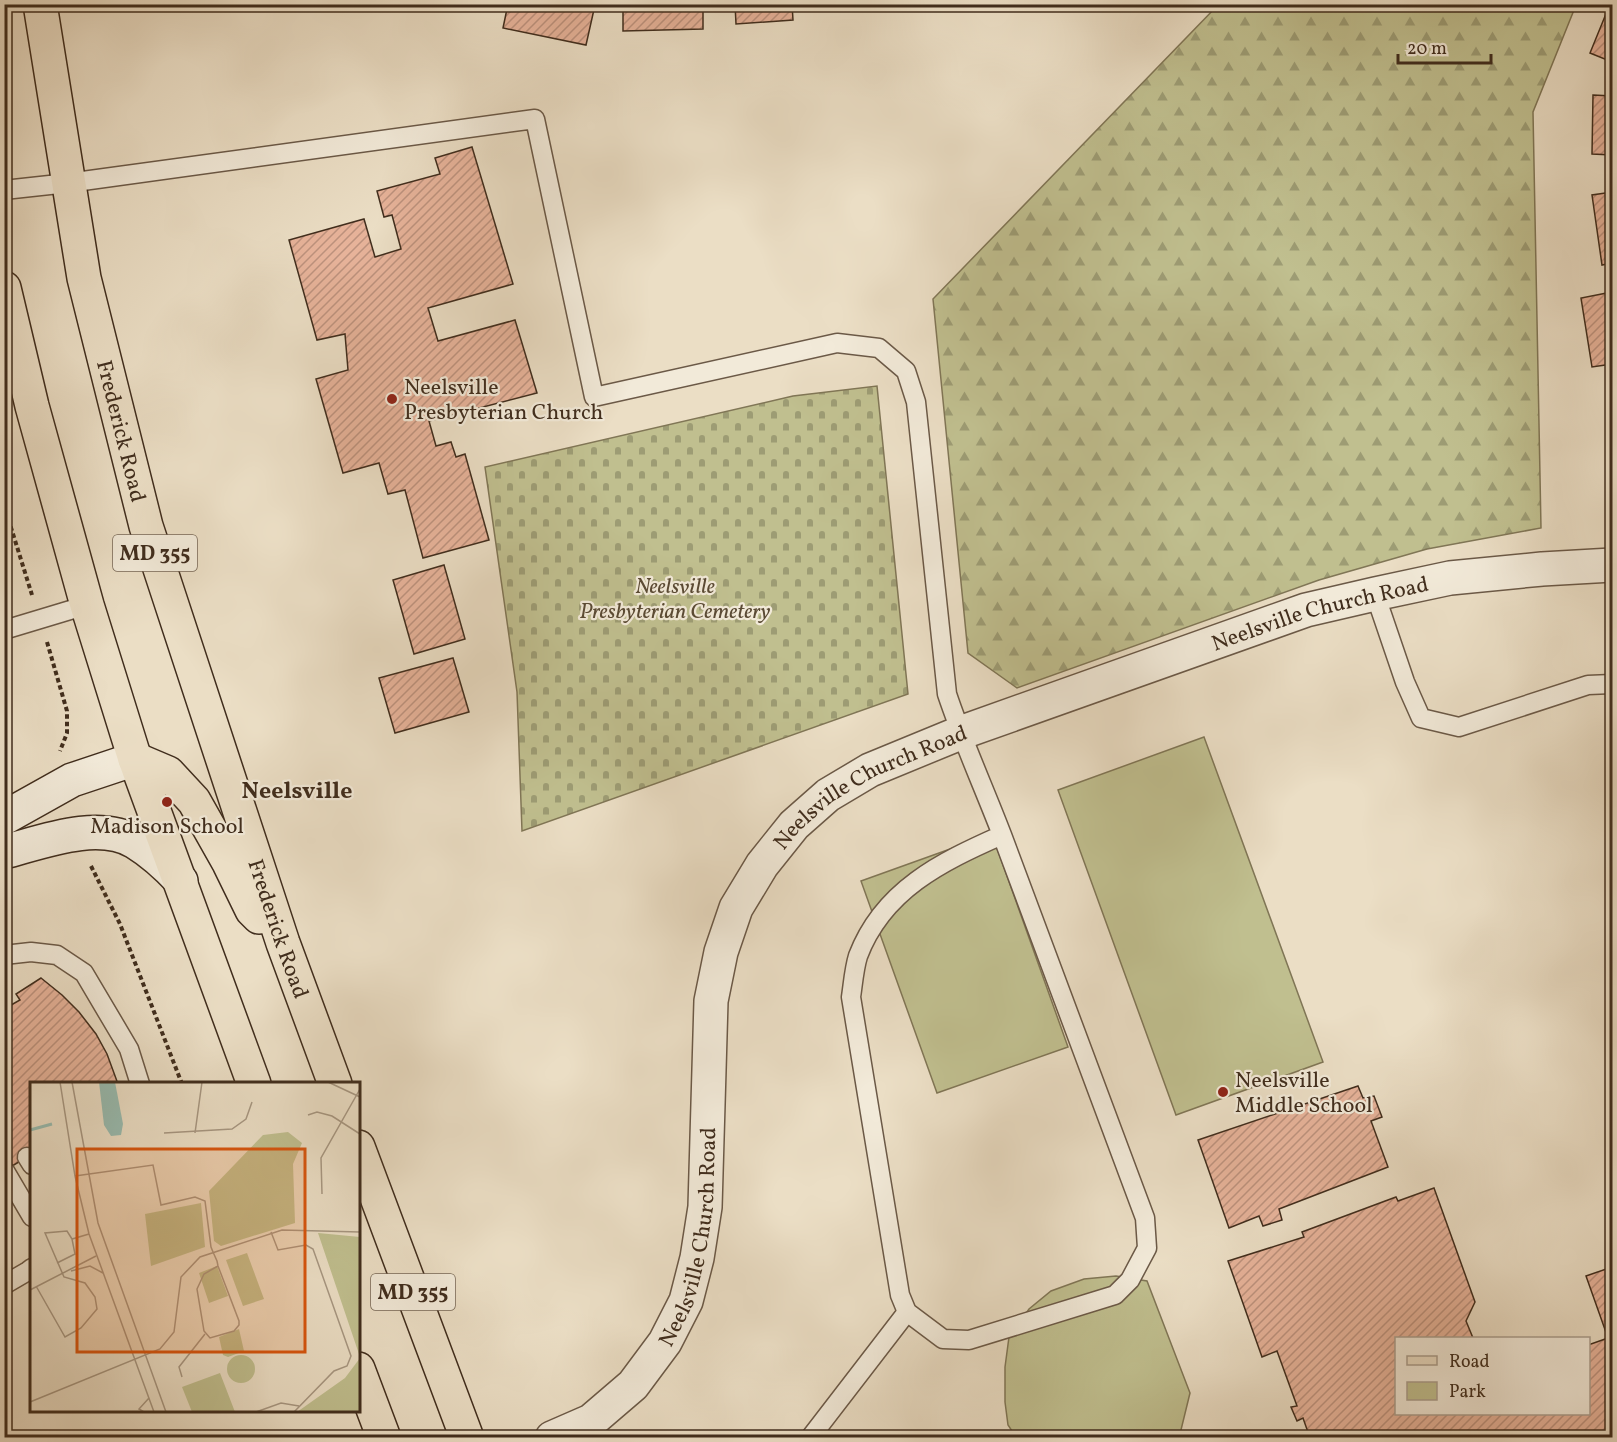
<svg xmlns="http://www.w3.org/2000/svg" width="1617" height="1442" viewBox="0 0 1617 1442" font-family="Vollkorn,serif">
  <style>
    .green { fill: #c0bf8f; stroke: #807656; stroke-width: 1.5 }
    .forest { fill: url(#forest-firs); stroke: #807656; stroke-width: 1.5 }
    .cemetery { fill: url(#cemetery-stones); stroke: #807656; stroke-width: 1.5 }
    .building { fill: url(#building-hatch); stroke: #402d1d; stroke-width: 1.5 }
    .lines { fill: none; stroke-linecap: round; stroke-linejoin: round }
    .lane-casing { stroke: #6b5947; stroke-width: 21 }
    .street-casing { stroke: #6b5947; stroke-width: 36 }
    .secondary-casing { stroke: #402d1d; stroke-width: 36 }
    .primary-casing { stroke: #402d1d; stroke-width: 36 }
    .path { stroke: #402d1d; stroke-width: 4; stroke-dasharray: 4.5 3; stroke-linecap: butt }
    .lane { stroke: #f2ead9; stroke-width: 18 }
    .street { stroke: #f2ead9; stroke-width: 33 }
    .secondary { stroke: #f2ead9; stroke-width: 33 }
    .primary { stroke: #ebdec5; stroke-width: 33 }
    .poi-dot { fill: #8f2418; stroke: #f2ead9; stroke-width: 2 }
    .labels { text-anchor: middle; stroke-width: 4.5; stroke-linejoin: round; paint-order: stroke }
    .shield { fill: #f2ead9; stroke: #756655; stroke-width: 1.5 }
    .shield-label { font-size: 21px; font-weight: bold; fill: #402d1d }
    .poi-label { font-size: 22px; fill: #402d1d; stroke: #f2ead9; text-anchor: start }
    .street-label { font-size: 22px; fill: #402d1d; stroke: #f2ead9 }
    .park-label { font-size: 22px; font-style: italic; fill: #5a4a34; stroke: #f2ead9 }
    .neighbourhood-label { font-size: 24px; font-weight: bold; fill: #402d1d; stroke: #f2ead9 }
    .inset-river { fill: none; stroke: #98bcb1; stroke-width: 3 }
    .inset-road { fill: none; stroke: #a79782; stroke-width: 1.5 }
    .view { fill: #d7550e; fill-opacity: 0.15; stroke: #d7550e; stroke-width: 3 }
    .inset-edge { fill: none; stroke: #402d1d; stroke-width: 3 }
  </style>
  <defs>
    <pattern id="forest-firs" width="22" height="20" patternUnits="userSpaceOnUse" patternTransform="scale(1.5)"><rect width="22" height="20" fill="#c0bf8f"/><path d="M5 1l3.5 6h-7zM16 11l3.5 6h-7z" fill="#9d9c74"/></pattern>
    <pattern id="cemetery-stones" width="16" height="16" patternUnits="userSpaceOnUse" patternTransform="scale(1.5)"><rect width="16" height="16" fill="#c0bf8f"/><path d="M2 7V4a2 2 0 0 1 4 0v3zM10 15v-3a2 2 0 0 1 4 0v3z" fill="#9d9c74"/></pattern>
    <pattern id="building-hatch" width="6" height="6" patternUnits="userSpaceOnUse" patternTransform="scale(1.5)"><rect width="6" height="6" fill="#e7b39a"/><path d="M-1 1l2-2M0 6l6-6M5 7l2-2" fill="none" stroke="#bd927d"/></pattern>
  </defs>
  <rect width="100%" height="100%" fill="#ebdec5"/>
  <filter id="stains"><feTurbulence type="fractalNoise" baseFrequency=".00333" numOctaves="4"/><feColorMatrix values="0 0 0 0 .2 0 0 0 0 .09 0 0 0 0 .02 0 0 0 .5 -.17"/></filter>
  <radialGradient id="worn" r=".72"><stop offset=".6" stop-color="#630" stop-opacity="0"/><stop offset="1" stop-color="#630" stop-opacity=".3"/></radialGradient>
  <g class="green">
    <polygon points="1204,737 1323,1062 1176,1115 1058,790"/>
    <polygon points="992,834 1068,1047 937,1093 861,881"/>
    <polygon points="1116,1276 1147,1281 1190,1393 1180,1434 1172,1438 1016,1437 1008,1425 1005,1402 1005,1367 1009,1337 1029,1309 1051,1291 1084,1279"/>
  </g>
  <polygon class="forest" points="1218,5 1576,5 1533,112 1541,528 1427,549 1319,580 1017,688 968,653 933,299"/>
  <polygon class="cemetery" points="877,386 908,694 522,831 517,692 485,467 793,396"/>
  <g class="building">
    <polygon points="508,4 595,5 586,45 503,28"/>
    <polygon points="623,4 703,4 703,29 623,31"/>
    <polygon points="735,4 792,4 793,20 736,24"/>
    <polygon points="827,4 864,4 828,9"/>
    <polygon points="1610,4 1612,4 1612,62 1590,53"/>
    <polygon points="1593,95 1612,96 1612,155 1592,154"/>
    <polygon points="472,147 513,284 428,308 438,341 515,320 537,393 429,421 436,446 451,442 456,457 465,454 489,540 423,558 405,490 388,494 379,463 343,473 316,379 348,370 345,334 317,340 289,240 364,219 375,257 401,249 392,215 384,217 377,191 440,174 435,158"/>
    <polygon points="1612,192 1612,263 1602,265 1592,195"/>
    <polygon points="1612,292 1612,364 1592,367 1581,298"/>
    <polygon points="444,565 465,639 414,654 393,580"/>
    <polygon points="453,658 469,712 395,733 379,678"/>
    <polygon points="41,978 62,995 79,1012 96,1034 107,1054 118,1084 32,1084 32,1154 4,1171 4,1009 20,1000 16,994"/>
    <polygon points="1358,1086 1363,1098 1374,1096 1382,1117 1371,1121 1388,1167 1279,1209 1282,1220 1263,1226 1259,1216 1229,1228 1198,1140"/>
    <polygon points="1434,1188 1475,1302 1466,1321 1473,1338 1396,1338 1396,1414 1588,1414 1588,1345 1608,1338 1586,1276 1612,1267 1612,1438 1310,1438 1303,1418 1297,1421 1291,1407 1297,1406 1277,1351 1262,1357 1228,1261 1304,1237 1302,1232 1396,1197 1398,1201"/>
  </g>
  <g class="lines">
    <g class="lane-casing">
      <g id="lane">
        <path d="M4,190l64,-7 467,-64 59,278 243,-54 42,5 27,23 10,31 31,292c16,48 37,94 55,141l143,383 2,30 -17,32 -15,15 -146,45 -26,-1 -36,-27 -7,-17 -49,-298c2,-13 3,-28 7,-41 25,-66 83,-94 144,-121"/>
        <polyline points="1375,594 1405,682 1421,718 1459,727 1588,685 1612,684"/>
        <polyline points="4,630 87,605"/>
        <polyline points="4,955 31,952 57,955 84,973 129,1049 140,1084"/>
        <polyline points="27,1157 32,1165"/>
        <polyline points="5,1171 32,1217"/>
        <polyline points="4,1285 28,1271 32,1268"/>
        <polyline points="810,1438 907,1312"/>
      </g>
    </g>
    <g class="street-casing">
      <g id="street">
        <path id="s1" d="M552,1438l39,-17 42,-36 32,-43 21,-41 11,-43 8,-51 6,-206 10,-49 15,-44 26,-43 32,-40 34,-30 42,-25 90,-37 346,-123 69,-16 75,-16 92,-9 70,-4"/>
      </g>
    </g>
    <g class="secondary-casing">
      <g id="secondary">
        <polyline points="4,818 72,780 135,759"/>
        <path d="M4,852c38,-10 94,-32 131,-10 18,11 32,24 46,39"/>
      </g>
    </g>
    <g class="primary-casing">
      <g id="primary">
        <path id="s2" d="M40,4l44,274 62,248 137,417 52,141"/>
        <polyline points="4,288 32,406 87,605 135,759 254,1084"/>
        <polyline points="135,759 168,773 194,801 229,863 252,910 259,917"/>
        <polyline points="358,1147 467,1438"/>
        <polyline points="358,1369 384,1438"/>
      </g>
    </g>
    <g class="path">
      <polyline points="4,505 32,595"/>
      <polyline points="47,642 67,711 67,733 60,751"/>
      <polyline points="91,866 120,924 182,1084"/>
    </g>
    <use href="#lane" class="lane"/>
    <use href="#street" class="street"/>
    <use href="#secondary" class="secondary"/>
    <use href="#primary" class="primary"/>
  </g>
  <g class="poi-dot">
    <circle cx="392" cy="399" r="6"/>
    <circle cx="167" cy="802" r="6"/>
    <circle cx="1223" cy="1092" r="6"/>
  </g>
  <g class="labels">
    <g class="shield">
      <rect x="113" y="535" width="84" height="36" rx="4.5"/>
      <rect x="371" y="1274" width="84" height="36" rx="4.5"/>
    </g>
    <g class="shield-label">
      <text x="155" y="560">MD 355</text>
      <text x="413" y="1299">MD 355</text>
    </g>
    <g class="poi-label">
      <text x="404" y="394">Neelsville<tspan x="404" dy="25">Presbyterian Church</tspan></text>
      <text x="167" y="833" text-anchor="middle">Madison School</text>
      <text x="1235" y="1087">Neelsville<tspan x="1235" dy="25">Middle School</tspan></text>
    </g>
    <g class="street-label">
      <text dy="8" stroke="none"><textPath href="#s2" startOffset="435">Frederick Road</textPath></text>
      <text dy="8" stroke="none"><textPath href="#s1" startOffset="1269">Neelsville Church Road</textPath></text>
      <text dy="8" stroke="none"><textPath href="#s1" startOffset="783">Neelsville Church Road</textPath></text>
      <text dy="8" stroke="none"><textPath href="#s2" startOffset="957">Frederick Road</textPath></text>
      <text dy="8" stroke="none"><textPath href="#s1" startOffset="261">Neelsville Church Road</textPath></text>
    </g>
    <g class="park-label">
      <text x="675" y="593">Neelsville<tspan x="675" dy="25">Presbyterian Cemetery</tspan></text>
    </g>
    <g class="neighbourhood-label">
      <text x="297" y="798">Neelsville</text>
    </g>
  </g>
  <g transform="translate(30 1082)">
    <rect width="330" height="330" fill="#ebdec5"/>
    <path d="M217,171l17,46 -21,7 -17,-46zM187,184l11,30 -19,7 -10,-30zM209,247l5,22 -16,6 -5,-2 -4,-18zM197 287a14 14 0 1 1 28 0a14 14 0 1 1-28 0ZM190,291l15,39h-43l-10,-25z" fill="#c0bf8f"/>
    <path d="M258,50l14,11 -9,21 2,59 -74,23 -7,-5 -5,-50 54,-56zM288,151l42,4v120zM330,276v54h-63l48,-34z" fill="#c0bf8f"/>
    <path d="M171,121l4,44 -54,19 -6,-52z" fill="#c0bf8f"/>
    <path d="M69,0h16l8,42 -2,11 -10,1 -7,-11z" fill="#98bcb1"/>
    <path class="inset-river" d="M0,48l22,-6"/>
    <path class="inset-road" d="M30,0l15,94 14,58 65,178M42,0l26,141 68,189M298,0l32,15M278,33l9,-3 15,4 28,18M134,51l68,-4 14,-10 6,-17M165,51l7,-51M45,94l78,-11 8,40 34,-8 10,4 6,46 2,5 4,9 1,5 21,55v4l-5,6 -24,7 -6,-7 -7,-42 7,-15 14,-8M292,112l-1,-36 39,-69M241,150l7,18 28,-5 7,4 38,107 -4,10 -13,5 -40,41M27,181l18,-9 -3,-15M41,189l19,-5 13,7M6,204l29,51 16,-9 16,-19 -2,-12 -10,-14 -21,-6 -19,-44 22,-2 5,8 17,-5M0,208l66,-34M152,295l-3,-10 26,-33M0,320l130,-53 14,-17 7,-55 19,-20 82,-27 78,2M114,330l-5,-3 10,-11M226,330l25,-9 18,3"/>
    <path class="view" d="M47,67h228v203h-228z"/>
    <rect width="330" height="330" class="inset-edge"/>
  </g>
  <rect width="1617" height="1442" fill="none" stroke="#ebdec5" stroke-width="24"/>
  <rect x="6" y="6" width="1605" height="1430" fill="none" stroke="#402d1d" stroke-width="3"/>
  <rect x="12" y="12" width="1593" height="1418" fill="none" stroke="#402d1d" stroke-width="1.5"/>
  <rect x="1395" y="1337" width="195" height="78" fill="#f2ead9" stroke="#ab9e8e" stroke-width="1.5"/>
  <rect x="1407" y="1356" width="30" height="9" fill="#ebdec5" stroke="#ab9e8e" stroke-width="1.5"/>
  <text x="1449" y="1367" font-size="18" fill="#402d1d">Road</text>
  <rect x="1407" y="1382" width="30" height="18" fill="#c0bf8f" stroke="#ab9e8e" stroke-width="1.5"/>
  <text x="1449" y="1397" font-size="18" fill="#402d1d">Park</text>
  <path d="M1398 54v9h93v-9" fill="none" stroke="#402d1d" stroke-width="3"/>
  <text x="1407" y="54" font-size="18" fill="#402d1d" stroke="#f2ead9" stroke-width="4.5" paint-order="stroke">20 m</text>
  <rect width="100%" height="100%" filter="url(#stains)"/>
  <rect width="100%" height="100%" fill="url(#worn)"/>
</svg>
